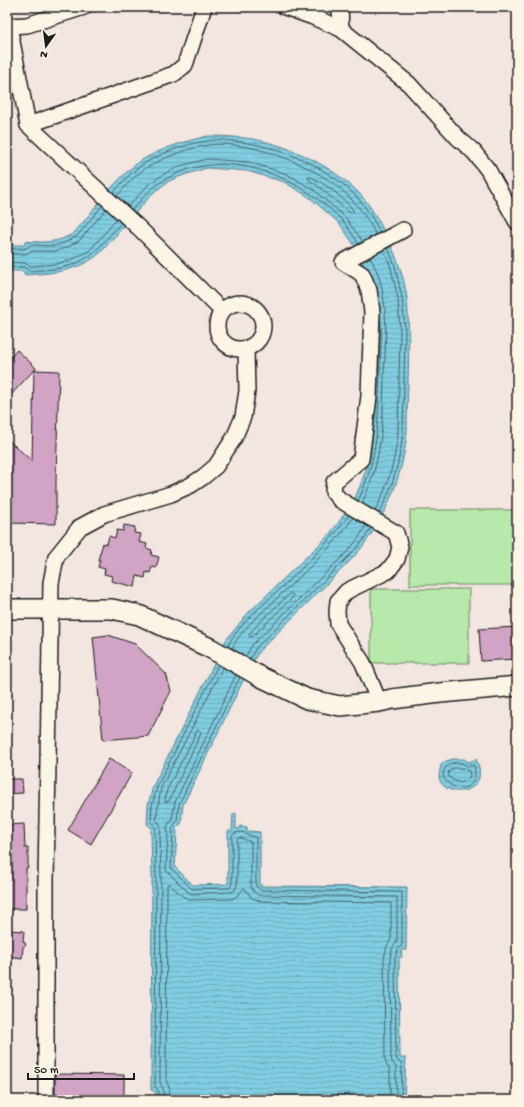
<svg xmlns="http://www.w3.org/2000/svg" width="524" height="1107" viewBox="0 0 524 1107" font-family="'Gochi Hand',sans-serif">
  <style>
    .pitch { fill: #b7e9aa; stroke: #6a8263 }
    .water { fill: url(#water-rules); stroke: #598692 }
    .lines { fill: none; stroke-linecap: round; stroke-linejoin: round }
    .shore { stroke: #44636a; stroke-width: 1 }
    .building { fill: #d1a3c5; stroke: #1c1c1c }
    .minor-casing { stroke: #1c1c1c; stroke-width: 18 }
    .tertiary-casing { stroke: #1c1c1c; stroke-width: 22 }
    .minor { stroke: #fcf5e5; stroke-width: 15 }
    .tertiary { stroke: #fcf5e5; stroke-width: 19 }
  </style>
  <defs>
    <pattern id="water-rules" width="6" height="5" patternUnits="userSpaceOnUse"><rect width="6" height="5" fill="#81cde0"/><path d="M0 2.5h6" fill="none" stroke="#6fafc0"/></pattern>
  </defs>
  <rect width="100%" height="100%" fill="#f3e5df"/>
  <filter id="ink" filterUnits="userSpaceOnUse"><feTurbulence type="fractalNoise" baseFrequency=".025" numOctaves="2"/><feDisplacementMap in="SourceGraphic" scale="8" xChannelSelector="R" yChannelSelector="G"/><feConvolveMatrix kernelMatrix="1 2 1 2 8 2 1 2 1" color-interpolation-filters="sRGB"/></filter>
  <g filter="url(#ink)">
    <g class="pitch">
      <rect x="410" y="510" width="107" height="75"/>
      <rect x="371" y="589" width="98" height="74"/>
    </g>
    <g class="water">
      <path d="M208,136c15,0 30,1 45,3 39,7 79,27 107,55 11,12 19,27 26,41 10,19 18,41 21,63 4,44 0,90 0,134 -4,46 -23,91 -54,126l-94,93 -16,30 -60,124 -2,19 -6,4 2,3 -2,36 18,18 35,-1v-53h4l1,-17 3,-1v16h4v-3l7,1v4l13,1v54l147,1 -1,63h-5l1,7h-3l1,101h6l-2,42h-252l4,-8 -5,-2 1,-213 -1,-46 1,-3 -5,-4 1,-19 5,-19 73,-146 22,-27 79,-76 12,-15 16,-24 7,-17 8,-24 4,-34 1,-47 -5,-97 -15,-33 -16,-23 -30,-26 -25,-15 -37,-11 -40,-3 -23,7 -15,6 -15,11 -53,60c-22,20 -48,21 -76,23l-2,-4h-16v-26h18v-4c18,2 33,2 49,-8 19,-22 39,-51 62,-69 19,-14 49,-23 72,-28z"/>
      <path d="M453,759h11l5,3 7,-3c17,36 -32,41 -37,19 0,-4 1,-9 2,-13l5,-4z"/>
    </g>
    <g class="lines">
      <g class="shore">
        <path d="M309,177h2c15,7 32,20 42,33v2l-3,1 -32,-27 -9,-6z"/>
        <path d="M113,193c8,-9 16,-19 26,-26 18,-13 46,-23 68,-26 9,-2 18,-1 27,0 45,5 90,23 123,56 9,10 17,23 23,35"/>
        <path d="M117,196c8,-9 16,-19 26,-26 19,-12 42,-21 65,-25 44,-6 117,23 146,57 9,10 16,21 22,33"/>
        <polyline points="128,207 149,184 164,174 180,166 207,159 249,162 287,174 314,190 345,217 363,242"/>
        <path d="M132,210c11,-12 21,-25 36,-32 58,-32 129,-3 173,41 7,7 12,17 18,25"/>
        <polyline points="7,249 25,249 30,245 54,246 64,243 77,236 102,206"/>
        <polyline points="7,254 26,254 32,251 55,251 66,248 80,240 106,209"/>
        <polyline points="7,262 24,263 31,266 57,264 73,259 89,251 117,219"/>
        <polyline points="7,267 24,267 29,271 57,269 75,264 92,255 121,223"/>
        <path d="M358,501c21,-44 20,-84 22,-131 0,-18 3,-38 0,-55"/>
        <path d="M362,503c20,-40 21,-82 22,-125 1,-34 5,-68 -5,-101 -2,-7 -6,-14 -9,-20"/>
        <path d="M375,511c13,-24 21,-53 23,-80l2,-100 -2,-32 -7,-31 -7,-18"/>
        <path d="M379,513c14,-24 21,-54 24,-81l2,-101 -3,-33 -7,-32 -7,-18"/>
        <polygon points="291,593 293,595 293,597 252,637 250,637 249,634 259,623"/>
        <path d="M228,646c9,-19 27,-34 42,-48 28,-26 57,-52 79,-83"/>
        <path d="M232,648c9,-19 28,-33 43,-48 27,-26 57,-51 78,-82"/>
        <polyline points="246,656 252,645 347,552 358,539 366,525"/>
        <polyline points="250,659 256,648 350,555 362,542 371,528"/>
        <polyline points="236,675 175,802 172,819 167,827 168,834 166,870 187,891 191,894 231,892 235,890 237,885 237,840 238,838 241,838 251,842 251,887 254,892 258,895 397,897 397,942 393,947 390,958 391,1057 392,1062 396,1067 396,1100"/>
        <polyline points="240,677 179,804 177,821 172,828 173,832 171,868 192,889 230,888 232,883 232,836 235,833 243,832 247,835 256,837 256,886 260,890 402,892 402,945 398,949 395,958 396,1057 397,1060 402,1064 401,1100"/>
        <polygon points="198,730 200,731 201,733 169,801 166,802 165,800 167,790"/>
        <path d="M454,763h7l7,3 6,-1c1,5 2,12 -1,17 -8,11 -26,5 -30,-6 1,-8 3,-11 11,-13z"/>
        <polygon points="455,768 460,768 469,771 470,775 469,779 460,783 451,779 448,775 449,771"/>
        <path d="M156,1100l3,-8 -4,-6 1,-209 -1,-44c2,-6 -1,-7 -4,-12l1,-15 5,-19 61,-122"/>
        <path d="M162,1100c3,-7 2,-11 -2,-17l1,-206 -1,-43c2,-7 0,-10 -4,-15l5,-31 62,-121"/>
        <polyline points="168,1100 170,1090 166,1080 167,885 169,884 184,897 190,900 232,899 237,896 244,888 252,898 260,901 391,903 391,939 387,946 384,958 385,1058 386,1064 390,1070 390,1100"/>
      </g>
    </g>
    <g class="building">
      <polygon points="17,350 36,368 35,370 59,371 56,480 56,524 7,523 7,439 32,461 34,370 7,399 7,361"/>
      <polygon points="124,525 135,527 134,533 141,534 139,542 147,544 146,548 152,550 151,555 159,557 156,568 152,567 150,573 146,572 145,578 137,576 135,587 111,581 112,576 104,574 105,569 98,567 100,560 98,560 103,543 107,544 109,536 115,538 117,530 123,531"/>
      <polygon points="517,627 517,659 481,661 479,629"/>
      <polygon points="108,635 135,644 166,674 171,691 148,736 103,740 93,637"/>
      <polygon points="109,759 132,773 91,844 68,830"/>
      <polygon points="7,779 22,779 23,793 7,794"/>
      <polygon points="24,824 25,848 28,848 28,868 26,868 26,909 7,909 7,825"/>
      <polygon points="7,930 24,931 23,941 26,944 23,947 22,958 7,956"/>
      <polygon points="55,1074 124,1075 124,1100 55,1100"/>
    </g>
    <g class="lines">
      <g class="minor-casing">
        <g id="minor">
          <polyline points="285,7 313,17 341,29 409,84 458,138 474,152 488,170 517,222"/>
          <polyline points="340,7 341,29"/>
          <polyline points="7,26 27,25 84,7"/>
          <polyline points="9,26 28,125 141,230 222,311"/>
          <polyline points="28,125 174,74 185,65 204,7"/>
          <circle cx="240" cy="326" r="23"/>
          <polyline points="379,702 363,663 338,624 337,611 338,601 347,591 388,571 397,559 400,547 396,533 340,500 333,492 334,482 361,459 369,396 372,312 369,290 362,274 343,262 403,230"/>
          <polyline points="46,1100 46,880 51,583 56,557 80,527 104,514 171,494 191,485 203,477 216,466 234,438 243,417 247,391 246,349"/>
        </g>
      </g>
      <g class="tertiary-casing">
        <polyline id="tertiary" points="7,609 112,609 139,615 210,648 259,676 307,699 340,706 379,702 392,699 440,693 517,686"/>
      </g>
      <use href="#minor" class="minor"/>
      <use href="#tertiary" class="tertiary"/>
    </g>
  </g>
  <rect width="524" height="1107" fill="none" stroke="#fcf5e5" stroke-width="24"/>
  <rect x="12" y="12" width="500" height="1083" fill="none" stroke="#1c1c1c" stroke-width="1.5" filter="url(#ink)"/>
  <g transform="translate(46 46) rotate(194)" stroke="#fcf5e5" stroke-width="3" paint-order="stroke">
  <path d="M0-3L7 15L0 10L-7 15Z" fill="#1c1c1c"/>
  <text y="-6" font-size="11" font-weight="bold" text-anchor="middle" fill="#1c1c1c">N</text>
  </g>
  <path d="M28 1073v6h106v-6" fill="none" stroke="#1c1c1c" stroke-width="2"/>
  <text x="34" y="1073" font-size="12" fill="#1c1c1c" stroke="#fcf5e5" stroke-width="3" paint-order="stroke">50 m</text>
</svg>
